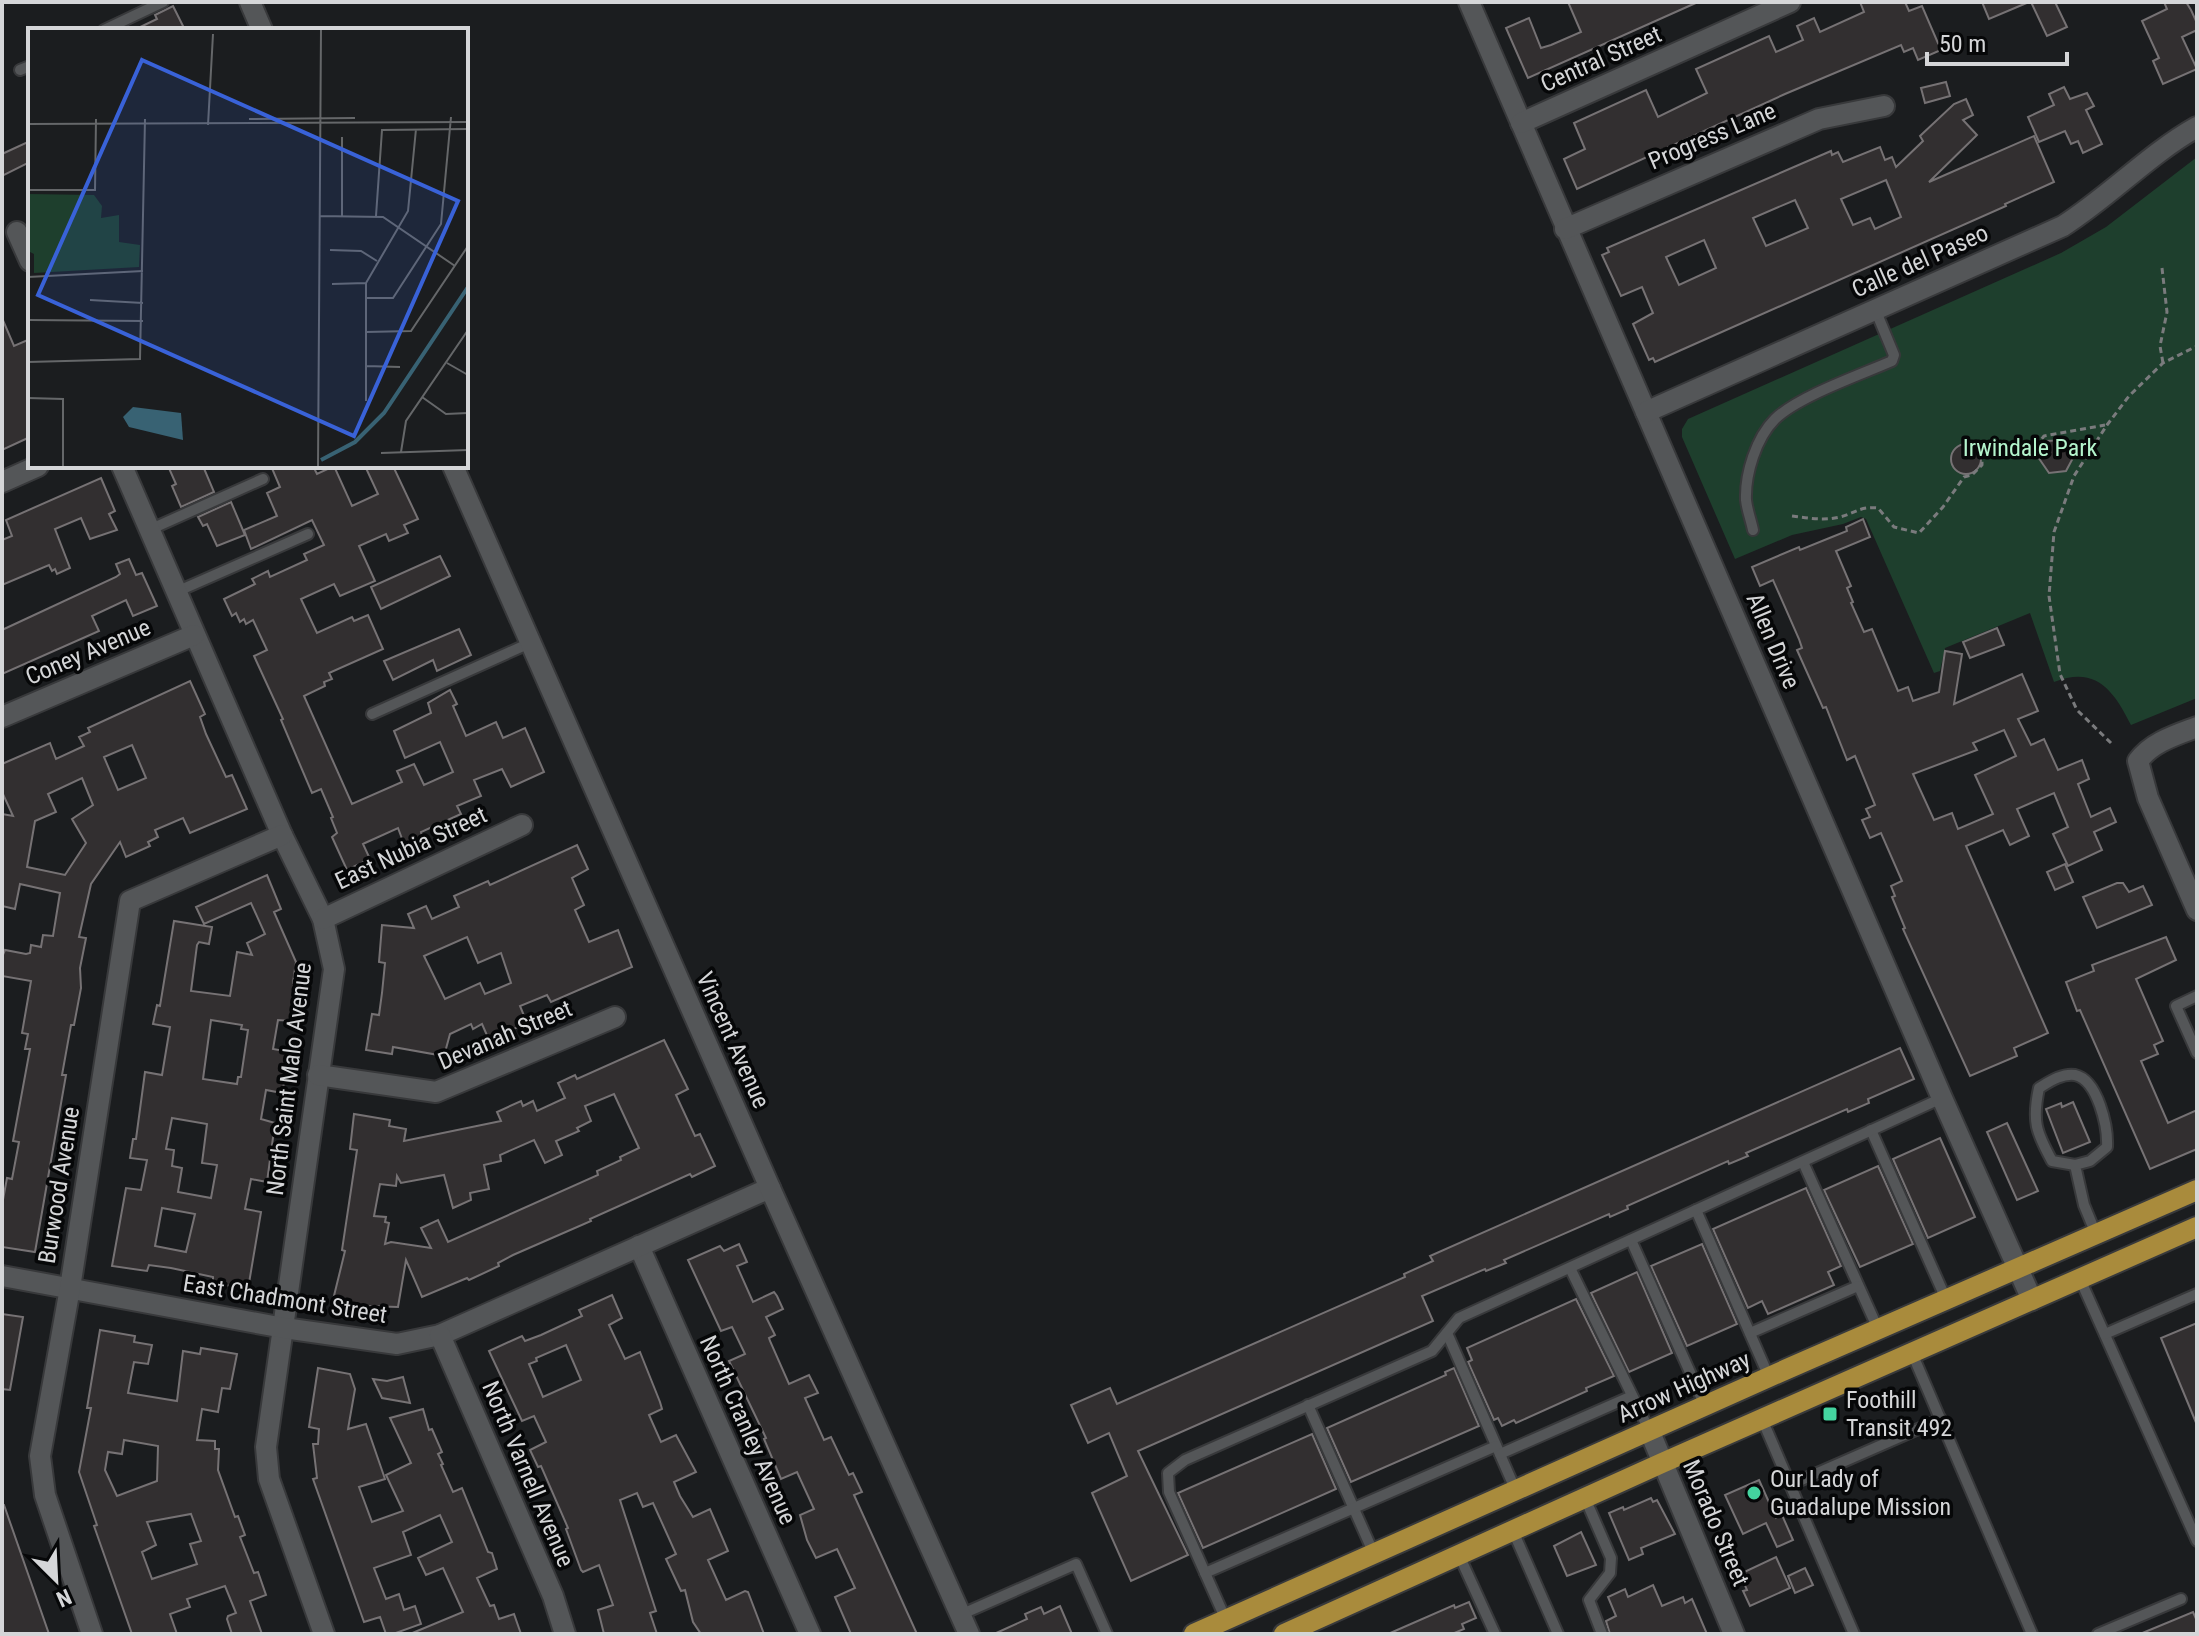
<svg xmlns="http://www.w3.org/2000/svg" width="2199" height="1636" viewBox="0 0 2199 1636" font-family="'Roboto Condensed',sans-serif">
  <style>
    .green { fill: #1e3f2d }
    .building { fill: #322f30; stroke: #767274; stroke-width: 2; fill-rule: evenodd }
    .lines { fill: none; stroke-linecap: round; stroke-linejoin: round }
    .lane-casing { stroke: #38393b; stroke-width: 14 }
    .street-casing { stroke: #38393b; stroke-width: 24 }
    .secondary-casing { stroke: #38393b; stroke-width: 24 }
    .primary-casing { stroke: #38393b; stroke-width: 24 }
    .path { stroke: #7a7b7d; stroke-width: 3; stroke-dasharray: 6 4; stroke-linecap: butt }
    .lane { stroke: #545658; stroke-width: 10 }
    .street { stroke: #545658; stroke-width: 20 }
    .secondary { stroke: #545658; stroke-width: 20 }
    .primary { stroke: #a98b3c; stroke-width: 20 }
    .poi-dot { fill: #44d49f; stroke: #060708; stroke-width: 3 }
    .labels { text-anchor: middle; stroke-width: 7; stroke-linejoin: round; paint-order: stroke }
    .street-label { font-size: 24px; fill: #d5d6d8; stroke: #060708 }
    .park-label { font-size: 24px; fill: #b4f4cd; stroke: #060708 }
    .poi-label { font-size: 24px; fill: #d5d6d8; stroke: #060708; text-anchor: start }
    .inset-river { fill: none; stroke: #386273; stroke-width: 4 }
    .inset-road { fill: none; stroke: #656769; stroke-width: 2 }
    .view { fill: #3962d8; fill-opacity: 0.15; stroke: #3962d8; stroke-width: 4 }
    .inset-edge { fill: none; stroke: #d5d6d8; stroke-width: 4 }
  </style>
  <rect width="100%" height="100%" fill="#1b1d1f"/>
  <path class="green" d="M2197,157v541l-66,27c-17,-34 -35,-60 -77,-43l-24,-69 -85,35 -5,23 -6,2 -68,-154 -5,-2 -18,7 -51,11 -57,24 -53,-122v-8l6,-10 373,-166 45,-26z"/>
  <g class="building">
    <polygon points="1568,2 1698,2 1528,78 1506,28 1529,18 1541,48 1551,45 1581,32"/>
    <polygon points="1860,2 1905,2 1909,11 1922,6 1941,50 1918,60 1913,48 1904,52 1901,45 1785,94 1577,189 1564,159 1585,149 1574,123 1646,90 1658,117 1707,93 1696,69 1769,36 1776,52 1803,40 1797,26 1814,18 1820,32 1864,12"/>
    <polygon points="1982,2 2029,2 1989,19"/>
    <polygon points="2031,2 2055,2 2067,27 2047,36"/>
    <polygon points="2164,2 2186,2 2191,10 2197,23 2197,30 2182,37 2197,69 2163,84 2153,61 2159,58 2142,21 2167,9"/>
    <polygon points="173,6 185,30 134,30 157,19 155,15"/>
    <polygon points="1946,82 1950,96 1925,103 1921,88"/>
    <polygon points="2064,87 2070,99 2087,93 2094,106 2086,110 2102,144 2083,153 2078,141 2071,144 2065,131 2039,142 2028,117 2054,105 2049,94"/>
    <path d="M1966,99l7,16 -10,5 14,15 -48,47 105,-46 20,46 -49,22 1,2 -327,145 -24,11 -2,-4 -4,2 -16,-36 20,-11 -11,-26 -21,9 -19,-41 7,-3 -2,-4 224,-97 1,4 6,-3 5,10 37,-15 5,13 7,-3 4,10 27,-26 -3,-5 34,-32zM1886,180l15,37 -26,12 -5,-11 -17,7 -12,-26zM1795,200l13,28 -42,18 -13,-28zM1704,240l12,28 -37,17 -13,-28z"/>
    <polygon points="30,141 30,162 2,176 2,154"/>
    <polygon points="2,318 14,346 30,339 30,437 2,450"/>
    <polygon points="2064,440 2074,456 2066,471 2049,473 2038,457 2046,441"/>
    <circle cx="1966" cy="459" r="15"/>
    <polygon points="168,466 203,466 214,492 181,507 172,486 176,484"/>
    <polygon points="271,466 313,466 317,474 334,466 352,506 378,494 365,466 393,466 418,519 404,525 408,533 389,541 386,534 359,546 375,581 340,596 334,584 301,599 317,633 352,617 354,621 368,615 383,649 329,673 332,679 324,682 325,686 304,696 352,804 402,782 397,771 414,764 424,785 453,772 440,742 405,758 394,731 431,713 428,703 450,690 457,704 453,706 466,736 496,722 503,738 525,728 544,772 511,787 502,769 474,780 481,796 457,806 461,814 421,832 422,836 404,844 398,828 365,843 363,844 370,859 347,870 332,837 337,833 331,818 333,817 321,789 312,793 281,720 283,719 254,656 267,650 253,620 246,624 244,619 240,622 236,613 232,616 224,599 255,584 252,579 268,571 270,577 307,560 304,554 324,545 312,520 251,549 244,530 277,516 267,493 280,487"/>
    <polygon points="101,478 115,511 109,514 117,530 90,539 81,518 55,529 70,568 57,574 55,569 52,571 49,565 2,585 2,540 12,536 6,520"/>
    <polygon points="231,502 245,535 217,546 207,524 203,526 198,517"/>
    <path d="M1863,519l7,18 -34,14 15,35 -4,2 6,14 -2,1 13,29 8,-3 26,62 10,-4 5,14 26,-9 6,-41 17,3 -8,50 68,-30 16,37 -20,8 13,26 13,-6 14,31 24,-10 7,19 -11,5 13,33 19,-9 6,14 -22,10 8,18 -34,16 -15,-32 15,-7 -14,-34 -37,16 12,27 -19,9 -7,-15 -37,16 82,187 -34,15 3,8 -47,20 -67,-147 2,-1 -13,-31 3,-1 -4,-10 11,-5 -21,-48 -11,5 -8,-18 8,-3 -4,-8 9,-4 -20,-49 -8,4 -21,-53 -3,1 -26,-58 5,-2 -3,-9 -26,-59 -13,6 -8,-19 47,-20 1,3 32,-13 15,-6 -1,-4zM2004,730l12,26 -41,19 18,39 -35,15 -6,-16 -18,7 -21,-46 64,-24 -4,-7z"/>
    <polygon points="440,556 450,576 381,609 371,587"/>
    <polygon points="129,559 136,575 142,573 157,606 133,616 126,600 92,616 99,631 2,674 2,630 116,577 120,574 116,564"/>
    <polygon points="1997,628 2004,645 1970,658 1963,642"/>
    <polygon points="459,629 471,655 437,671 433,660 393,680 384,661"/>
    <path d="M190,681l15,33 -5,3 6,17 20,43 6,-2 15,34 -57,24 -7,-15 -28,12 3,7 -10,5 2,4 -24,11 -6,-15 -29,42 -12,53 7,1 -6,30 1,20 -7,37h-3l-9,50h4l-31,177 -33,-5v-42l5,-27 5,1 7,-37 -6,-1 17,-92h-5l3,-15 -6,-1 9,-52 -29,-5v-19l3,-7 21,4 4,-1 1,-8 10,2 2,-12 10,1 7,-43 -40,-9 -5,25 -13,-3v-92l11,2 -11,-24v-28l48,-21 6,16 28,-13 -5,-9 11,-5 -2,-4zM132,745l14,33 -28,12 -14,-33zM82,778l11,27 -21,14 14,24 -21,32 -38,-8 8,-46 21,-9 -8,-18z"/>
    <path d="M577,845l11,24 -16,9 12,27 -9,5 14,32 29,-12 14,37 -81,35 -4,-7 -27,11 7,17 -38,17 -7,-16 -9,5 -2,-5 -21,10 -6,22 -51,-9 -1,7 -26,-4 6,-36 7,1 3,-22 3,-30 -6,-1 3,-37 32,3 -6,-14 18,-8 6,13 27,-12 -5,-11 34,-15 2,4zM467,937l11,26 23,-10 10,30 -26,11 -5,-11 -35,16 -21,-43z"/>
    <polygon points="2065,864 2073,882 2055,890 2047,872"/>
    <path d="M267,875l14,34 -7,3 22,50 -3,21 5,5 -6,33 -14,-1 -5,29 17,3 -8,41 -16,-3 -5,29 14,4 -8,59 -16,-3 -6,30 16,3 -13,77 -35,-6v-6l-42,-9 -22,-3 -2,6 -35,-5 14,-78 15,2 6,-30 -17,-2 3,-19h3l9,-67 17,3 8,-48 -17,-3 4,-19 3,1 14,-85 38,6 -3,17 -10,-2 -2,3 -6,46 39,5 7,-44 15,3 -5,-12 18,-9 -14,-31 -47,21 -8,-17zM211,1020l31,5 -1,4 7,1 -7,47h-3l-1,7 -34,-5zM172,1118l35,6 -5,39 15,2 -6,33 -33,-6 4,-24 -10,-2 2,-16 -8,-1zM162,1208l33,6 -9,38 -31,-6z"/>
    <polygon points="2117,883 2123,883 2129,892 2143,886 2152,905 2097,928 2083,897"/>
    <polygon points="2166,937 2176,960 2136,979 2163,1041 2154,1045 2158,1054 2141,1061 2168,1123 2197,1110 2197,1149 2150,1169 2080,1010 2077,1011 2066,982 2094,971 2092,965"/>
    <path d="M664,1040l24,49 -12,6 19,41 5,-2 15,32 -23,11 -2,-3 -100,45 1,2 -78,34 -15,8 1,3 -30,14 -2,-2 -45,19 -16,-37 -8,47 -30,-1 -1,4 -35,-6 13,-53 -3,-1 15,-100 -7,-1 4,-35 36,6 -1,6 17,3 -2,12 97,-20 -4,-9 24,-11 2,5 10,-5 4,10 28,-13 -7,-15 17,-8 2,4zM614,1094l25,54 -19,9 1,3 -24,11 1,4 -150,67 -10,-22 -17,8 10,20 -40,-6 -6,2 4,-21 -4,-1 1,-5 -12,-1 6,-32 16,2 1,-10 4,7 43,-8 9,33 18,-8 -1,-7 19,-4 -5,-24 17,-4 -1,-6 34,-15 11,23 17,-8 -6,-14 23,-10 -2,-3 14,-7 -6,-15z"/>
    <polygon points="1900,1048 1914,1079 1868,1099 1869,1103 1848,1112 1847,1109 1746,1153 1748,1156 1729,1164 1728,1161 1627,1206 1628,1209 1610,1217 1609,1214 1504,1260 1506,1263 1486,1271 1485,1269 1422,1296 1433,1321 1138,1451 1188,1555 1131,1581 1092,1493 1127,1476 1109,1433 1088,1443 1071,1405 1110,1388 1117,1404 1405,1277 1404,1274 1433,1261 1430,1256"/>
    <polygon points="2073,1102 2090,1142 2063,1153 2046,1109 2061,1103 2062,1107"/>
    <polygon points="2007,1123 2038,1191 2017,1200 1987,1132"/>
    <polygon points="1940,1138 1975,1217 1928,1238 1893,1159"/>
    <polygon points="1878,1166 1913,1244 1860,1267 1824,1190"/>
    <polygon points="1806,1188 1841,1266 1828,1272 1834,1285 1768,1314 1762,1301 1748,1308 1713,1229"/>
    <polygon points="739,1244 747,1262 737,1266 753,1302 774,1292 777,1296 783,1309 766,1317 775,1335 769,1338 770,1341 789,1384 809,1375 818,1393 805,1398 824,1440 831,1437 849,1475 853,1473 862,1492 854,1495 917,1634 851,1634 835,1597 855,1588 837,1549 816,1558 807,1540 800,1515 814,1509 797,1472 781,1479 764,1439 766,1438 729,1361 745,1354 732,1327 721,1331 688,1260 720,1246 724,1251"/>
    <polygon points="1702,1244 1737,1324 1687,1346 1651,1266"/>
    <polygon points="1637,1272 1672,1353 1629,1372 1591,1293"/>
    <path d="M612,1295l10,23 -13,7 16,34 15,-7 20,50 2,7 -13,6 12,27 15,-7 20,37 -22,10 6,14 13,21 17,-8 18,42 -20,9 18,40 19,-9 3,1 16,42h-63l-8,-12 -8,-32 -4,1 -15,-32 10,-5 -23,-51 -10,4 -6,-14 -17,7 36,111 -6,2 7,21h-53l-6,-24 15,-5 -14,-40 -16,7 -2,-2 -15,-41 2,-1 -27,-62 -3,1 -8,-17 16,-8 -12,-26 -12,5 -33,-70 33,-15 3,5 16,-6 41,-19 -3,-6zM566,1345l15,35 -38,17 -14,-33 8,-3 -1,-3z"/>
    <polygon points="1576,1299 1614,1376 1586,1388 1587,1391 1516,1423 1514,1420 1502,1426 1498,1418 1494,1420 1468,1362 1472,1360 1467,1348"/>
    <polygon points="2,1314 23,1317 10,1390 2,1389"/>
    <polygon points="2197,1323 2197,1425 2161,1338"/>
    <path d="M100,1330l35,6 -1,6 18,3 -4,19 -14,-2 -6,31 49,8 6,-50 17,3 1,-6 36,6 -7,35 -8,-1 -4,24 -16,-3 -5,31 18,1v8h4l-1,21 17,47 3,-1 7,19 -5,2 14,36 4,-1 8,23 -16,6 12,33h-30l-5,-15 1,-3 8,-3 -11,-27 -38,13 3,8 -20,7 7,20h-45l-38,-108 3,-1 -18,-53 12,-64h-4zM124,1440l34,6 -1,35 -40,15 -12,-26 3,-18 14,2zM191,1514l10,27 -11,3 7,20 -45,15 -10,-27 14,-7 -9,-23z"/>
    <polygon points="318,1368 350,1374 355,1389 348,1429 366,1424 385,1479 359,1487 372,1522 403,1511 386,1475 411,1463 390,1418 423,1409 429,1430 432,1429 442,1452 438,1454 443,1464 441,1465 453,1492 462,1488 488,1552 492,1553 497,1569 477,1578 490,1606 494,1605 499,1619 514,1614 521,1634 410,1634 463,1612 443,1568 426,1575 418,1558 452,1542 440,1515 403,1532 411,1555 374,1568 386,1599 399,1594 404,1610 415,1606 421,1624 393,1634 386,1634 380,1617 364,1622 313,1479 317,1478 313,1444 318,1444 319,1429 309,1427"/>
    <polygon points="1454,1368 1479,1426 1351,1482 1327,1428 1446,1375 1445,1372"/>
    <polygon points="403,1377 410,1403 382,1398 373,1379 387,1381"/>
    <polygon points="1312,1434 1336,1489 1203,1548 1178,1493"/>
    <polygon points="1759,1480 1776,1518 1782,1515 1793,1540 1777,1547 1766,1523 1743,1534 1725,1495"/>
    <polygon points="1651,1498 1653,1502 1657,1500 1675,1534 1641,1548 1643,1554 1629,1560 1609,1513 1623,1507 1624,1510"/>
    <polygon points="2,1505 4,1505 49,1634 2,1634"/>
    <polygon points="1581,1532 1596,1565 1567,1576 1554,1546"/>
    <polygon points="1776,1557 1790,1588 1750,1606 1743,1591 1747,1590 1740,1574"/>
    <polygon points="1805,1568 1813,1585 1795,1593 1788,1576"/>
    <polygon points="1653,1585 1662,1606 1683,1597 1685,1603 1692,1599 1707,1634 1610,1634 1606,1621 1616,1616 1608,1597 1625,1589 1628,1597"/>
    <polygon points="1469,1602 1476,1618 1462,1624 1464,1629 1452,1634 1388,1634 1454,1605 1455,1608"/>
    <polygon points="1060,1606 1072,1634 994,1634 1027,1619 1025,1614 1041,1607 1044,1614"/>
    <polygon points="2193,1612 2197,1621 2197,1634 2140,1634"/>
  </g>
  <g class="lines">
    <g class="lane-casing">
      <g id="lane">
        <polyline points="104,30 163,2"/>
        <polyline points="20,70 30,66"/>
        <polyline points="149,530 263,479"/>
        <path d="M1753,530c-2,-10 -6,-20 -7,-30 -1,-26 10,-62 29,-81 24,-23 85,-44 117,-58l2,-6 -19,-46"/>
        <polyline points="176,592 308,534"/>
        <polyline points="372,714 530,643"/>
        <polyline points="2197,996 2176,1006 2197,1053"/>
        <polyline points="1871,1130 1946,1299"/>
        <polyline points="1803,1162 1878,1329"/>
        <path d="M2075,1165l15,-4 17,-14c1,-20 -9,-67 -32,-72 -13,-2 -26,7 -36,13 -7,33 -3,44 13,73l23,4 9,40 12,29"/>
        <polyline points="1696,1210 1769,1377"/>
        <polyline points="1631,1240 1705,1406"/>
        <polyline points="1570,1268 1650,1432"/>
        <polyline points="2080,1279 2197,1541"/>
        <polyline points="1447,1333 1516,1491"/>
        <polyline points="1750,1333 1858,1286"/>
        <polyline points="2105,1334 2197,1294"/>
        <polyline points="1912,1353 2032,1634"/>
        <polyline points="1308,1405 1374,1554"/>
        <polyline points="1762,1419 1854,1634"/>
        <polyline points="1500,1454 1632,1396"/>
        <polyline points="1790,1485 1941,1419"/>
        <polyline points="1585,1498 1611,1558 1610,1573 1589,1600 1602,1634"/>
        <polyline points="1513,1531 1558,1634"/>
        <polyline points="1459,1555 1495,1634"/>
        <polyline points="1205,1573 1496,1446"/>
        <polyline points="960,1615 1076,1564 1107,1634"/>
        <polyline points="1226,1620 1169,1492 1168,1473 1185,1460 1432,1351 1459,1318 1942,1098"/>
        <polyline points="2098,1634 2181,1599"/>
      </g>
    </g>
    <g class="street-casing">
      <g id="street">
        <polyline points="1469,2 1942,1098 2032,1300"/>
        <polyline points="1521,123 1790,2"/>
        <polyline points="1565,229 1819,119 1884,106"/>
        <polyline points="17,232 30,261"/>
        <path d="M1646,412l417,-186c47,-30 86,-72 134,-99"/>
        <polyline points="122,466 282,835 323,919 334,969 266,1447 269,1479 324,1634"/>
        <polyline points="2,482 38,466"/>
        <polyline points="2,717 194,635"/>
        <path d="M2197,727c-21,8 -45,15 -59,34l10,37 49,112"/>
        <polyline points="323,919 522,825"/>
        <polyline points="318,1075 436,1092 615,1017"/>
        <polyline points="639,1246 810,1634"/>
        <polyline points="2,1276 284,1328 397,1344 440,1335 770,1188"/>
        <polyline points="440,1335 553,1596 565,1634"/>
        <polyline points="1650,1432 1734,1634"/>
        <polyline points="92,1634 45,1495 40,1456 70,1288 130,901 282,835"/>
      </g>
    </g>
    <g class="secondary-casing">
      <g id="secondary">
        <polyline points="250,2 262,30"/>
        <polyline points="453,466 770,1188 969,1634"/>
      </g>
    </g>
    <g class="primary-casing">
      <g id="primary">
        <polyline points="1194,1634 1787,1369 2197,1190"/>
        <polyline points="1284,1634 1662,1463 2197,1227"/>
      </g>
    </g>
    <g class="path">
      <polyline points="2162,268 2167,312 2160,346 2163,363"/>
      <path d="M1792,516c16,2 32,5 48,1 16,-4 20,-11 38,-9l16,19 25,6 24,-26 21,-30 8,-2 10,-10v-13c25,0 45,7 62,-16l61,-11"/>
      <polyline points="2111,743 2077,710 2060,674 2049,596 2054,532 2074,476 2107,425 2129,396 2163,363 2197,346"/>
    </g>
    <use href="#lane" class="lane"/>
    <use href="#street" class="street"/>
    <use href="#secondary" class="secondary"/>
    <use href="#primary" class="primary"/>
  </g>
  <g class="poi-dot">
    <rect x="1822" y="1406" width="16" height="16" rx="4"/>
    <circle cx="1754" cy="1493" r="8"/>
  </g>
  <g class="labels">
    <g class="street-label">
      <text transform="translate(1601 59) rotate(-24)" y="8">Central Street</text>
      <text transform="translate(1712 136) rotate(-23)" y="8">Progress Lane</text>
      <text transform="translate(1920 261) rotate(-24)" y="8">Calle del Paseo</text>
      <text transform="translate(1773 641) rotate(67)" y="8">Allen Drive</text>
      <text transform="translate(88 652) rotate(-23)" y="8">Coney Avenue</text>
      <text transform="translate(411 848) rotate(-25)" y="8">East Nubia Street</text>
      <text transform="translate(505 1035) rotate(-23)" y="8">Devanah Street</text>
      <text transform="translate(733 1040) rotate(66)" y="8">Vincent Avenue</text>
      <text transform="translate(289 1079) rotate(-83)" y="8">North Saint Malo Avenue</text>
      <text transform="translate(59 1185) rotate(-81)" y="8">Burwood Avenue</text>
      <text transform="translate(285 1299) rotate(9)" y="8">East Chadmont Street</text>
      <text transform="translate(1684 1387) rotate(-24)" y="8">Arrow Highway</text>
      <text transform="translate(748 1430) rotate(66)" y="8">North Cranley Avenue</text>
      <text transform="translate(528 1474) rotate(67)" y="8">North Varnell Avenue</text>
      <text transform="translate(1716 1523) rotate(67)" y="8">Morado Street</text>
    </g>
    <g class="park-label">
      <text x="2030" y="456">Irwindale Park</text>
    </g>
    <g class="poi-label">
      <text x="1846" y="1408">Foothill<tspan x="1846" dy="28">Transit 492</tspan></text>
      <text x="1770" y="1487">Our Lady of<tspan x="1770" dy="28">Guadalupe Mission</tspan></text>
    </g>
  </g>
  <g transform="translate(28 28)">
    <rect width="440" height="440" fill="#1b1d1f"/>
    <path d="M0,166l66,1 8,11 -1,12 18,-3v27l21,3 -1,22 -105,6v-19l-6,-3z" fill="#1e3f2d"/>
    <path d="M105,379l48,6 2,27 -54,-13 -6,-10z" fill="#386273"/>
    <path class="inset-river" d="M293,432l34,-18 29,-29 84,-126"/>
    <path class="inset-road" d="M221,91l106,-1M0,96l440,-2M180,97l5,-91M0,162h67l1,-71M291,188l64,1 72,49M314,188v-79M348,188l6,-86 86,-1M302,222l31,1 16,10M0,249l115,-6M304,256l34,-1M339,270h26l48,-74 10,-107M62,272l53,3M0,292l115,1M338,304l45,-1 57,-85M0,334l112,-3 5,-240M419,335l21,12M338,338l34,1M394,369l24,17 22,-1M0,370l35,1v68M338,373v-118l42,-72 8,-82M373,424l5,-31 62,-91M353,425l87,-3M290,439l3,-438"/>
    <path class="view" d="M114,32l316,141 -104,235 -316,-141z"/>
    <rect width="440" height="440" class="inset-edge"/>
  </g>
  <rect width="2199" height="1636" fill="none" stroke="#d5d6d8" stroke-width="8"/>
  <g transform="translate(56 1580) rotate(156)" stroke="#060708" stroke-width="6" paint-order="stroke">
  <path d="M0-6L14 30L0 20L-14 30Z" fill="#d5d6d8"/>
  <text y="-12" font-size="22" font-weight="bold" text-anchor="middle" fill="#d5d6d8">N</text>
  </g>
  <path d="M1927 52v12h140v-12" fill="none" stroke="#d5d6d8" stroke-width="4"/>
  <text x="1939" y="52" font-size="24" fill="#d5d6d8" stroke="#060708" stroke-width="6" paint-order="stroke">50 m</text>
</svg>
